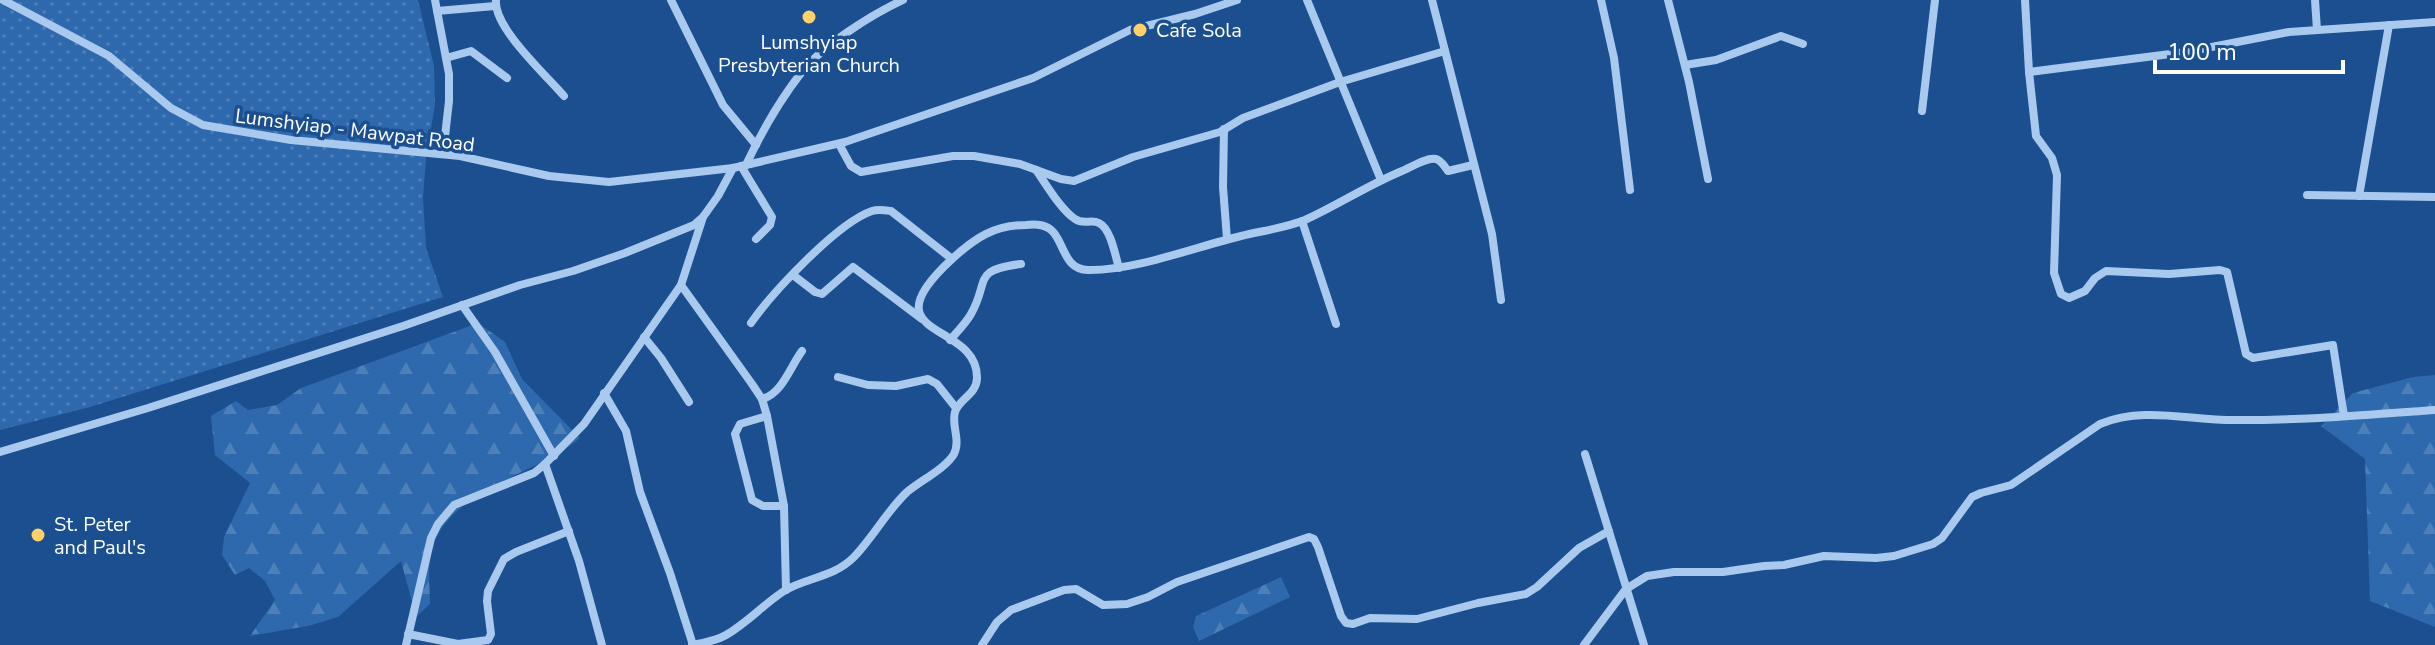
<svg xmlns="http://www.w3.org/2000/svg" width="2435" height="645" viewBox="0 0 2435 645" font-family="'Nunito Sans',sans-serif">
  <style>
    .grass { fill: url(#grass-dots) }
    .forest { fill: url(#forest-firs) }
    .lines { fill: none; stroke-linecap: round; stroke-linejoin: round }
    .street { stroke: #a9c9ee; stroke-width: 8 }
    .poi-dot { fill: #ffd166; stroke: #1b4f8f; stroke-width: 3 }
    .labels { text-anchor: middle; stroke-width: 7; stroke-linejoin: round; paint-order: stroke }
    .poi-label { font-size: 20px; fill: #fff; stroke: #1b4f8f; text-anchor: start }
    .street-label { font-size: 20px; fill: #fff; stroke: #1b4f8f }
  </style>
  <defs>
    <pattern id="grass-dots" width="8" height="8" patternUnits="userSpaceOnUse" patternTransform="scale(2)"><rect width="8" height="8" fill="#2e69ad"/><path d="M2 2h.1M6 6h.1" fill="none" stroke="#4d80b9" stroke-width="1.8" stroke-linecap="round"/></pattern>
    <pattern id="forest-firs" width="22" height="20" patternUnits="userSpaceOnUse" patternTransform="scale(2)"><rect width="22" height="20" fill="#2e69ad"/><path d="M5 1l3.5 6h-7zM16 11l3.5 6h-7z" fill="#4d80b9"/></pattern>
  </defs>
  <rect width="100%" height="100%" fill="#1b4f8f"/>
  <polygon class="grass" points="0,0 418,0 434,66 435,105 426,158 423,198 426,248 443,297 90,407 0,430"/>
  <g class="forest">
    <path d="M478,323l27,19 17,37 58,59c-44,38 -142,53 -150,122 -2,14 0,29 0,44l-14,13 -15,-56 -63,56 -30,9 -58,10 25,-36 -10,-19 -16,-13 -14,7 -13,-20 2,-18 26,-54 -35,-28 -4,-39 25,-15 12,9 29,-5 24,-17z"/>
    <polygon points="2435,375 2435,627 2370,601 2365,459 2321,426 2353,393 2413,377"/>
    <polygon points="1281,577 1290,597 1199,641 1193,627 1196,616"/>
  </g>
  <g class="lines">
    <g class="street">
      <polyline points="3,0 109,56 171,108 203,125 291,140 460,156 549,176 609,182 733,168 845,142 1033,78 1130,30 1195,14 1237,0"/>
      <polyline points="435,0 449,74 449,101 443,154"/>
      <path d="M496,0c-3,27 50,75 68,96"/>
      <polyline points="671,0 723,105 756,145"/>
      <polyline points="1307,0 1381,180"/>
      <polyline points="1432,0 1492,234 1501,300"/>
      <polyline points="1601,0 1614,58 1630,190"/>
      <polyline points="1668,0 1689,82 1708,179"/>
      <polyline points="2025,0 2029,72 2036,136 2052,158 2057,175 2054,273 2061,294 2069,298 2085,291 2095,278 2106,271 2169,274 2220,270 2227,272 2246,354 2253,358 2333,345 2344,416"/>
      <polyline points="2315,0 2317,30"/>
      <polyline points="437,11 495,6"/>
      <polyline points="446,58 471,51 507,78"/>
      <polyline points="1685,65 1716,60 1781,36 1803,44"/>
      <polyline points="2029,72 2186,52 2289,32 2435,22"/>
      <polyline points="1922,111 1935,0"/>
      <polyline points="1224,129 1223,187 1227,239"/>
      <polyline points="839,144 851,166 861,172 953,156 974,156 1020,164 1061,179 1074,181 1133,157 1220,132 1243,118 1340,82 1445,51"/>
      <path d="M746,165c15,-32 34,-65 55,-92 22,-28 70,-58 102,-73"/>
      <polyline points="741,166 772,217 770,225 756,239"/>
      <path d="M1036,170c10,14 25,40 39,49 8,6 16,0 24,4 12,6 16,32 20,45"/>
      <polyline points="2307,195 2435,197"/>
      <polyline points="2359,196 2389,25"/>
      <polyline points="1302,221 1336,324"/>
      <polyline points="793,275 815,292 822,294 853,267 922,319"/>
      <polyline points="681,285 752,384 762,399 767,416 784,506 786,590"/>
      <polyline points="462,305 495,352 554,456"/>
      <path d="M751,323c21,-30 86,-100 121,-112 6,-2 12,-1 19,0l61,48"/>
      <polyline points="644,337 661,358 689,402"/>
      <path d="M950,340c7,-8 16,-17 21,-26 19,-33 0,-44 50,-50"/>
      <polyline points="838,377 868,385 896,386 928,379 937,384 956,408"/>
      <polyline points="604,393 626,431 640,492 670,573 693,645"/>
      <path d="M762,399c20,-5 28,-32 40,-48"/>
      <polyline points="767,416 740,424 735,434 752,500 763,506 784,506"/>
      <polyline points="0,452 148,408 403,326 520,285 573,271 625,253 694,225 703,217 718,196 733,168"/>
      <polyline points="1585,454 1644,645"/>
      <polyline points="545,464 579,561 602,645"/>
      <polyline points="408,634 458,644 488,640 491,634 487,601 488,591 504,559 516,552 569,531"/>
      <polyline points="406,645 431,538 438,524 454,505 534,473 545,464 584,424 681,285 703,217"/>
      <path d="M692,645c11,-2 24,-4 34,-10 21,-12 38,-31 58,-44 23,-14 49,-13 70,-34 19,-20 33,-46 53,-65 13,-11 39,-24 47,-38 7,-14 -3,-29 1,-42 4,-13 22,-18 22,-34 1,-58 -113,-38 -25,-119 23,-21 42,-34 74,-34 10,-1 21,-1 28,8 11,14 11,36 34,37 46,1 107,-23 153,-34 20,-5 44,-8 64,-16 33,-15 63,-35 97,-49 8,-3 24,-14 34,-12 5,1 9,8 12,12l25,-6"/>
      <polyline points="982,645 997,622 1011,610 1064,590 1076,589 1103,605 1127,604 1148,597 1177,582 1309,537 1314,539 1318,547 1341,616 1346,623 1353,624 1370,618 1417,619 1478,603 1526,594 1537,587 1579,548 1609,531"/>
      <path d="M1584,645l42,-56 21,-13 27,-4h49l41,-6 20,-1 40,-9 52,2 18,-2 39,-12 9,-6 30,-41 9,-4 30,-8 89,-61c41,-17 84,-5 127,-4 69,1 139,-5 208,-10"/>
    </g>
  </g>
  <g class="poi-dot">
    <circle cx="809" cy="17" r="8"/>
    <circle cx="1140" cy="30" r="8"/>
    <circle cx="38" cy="535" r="8"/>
  </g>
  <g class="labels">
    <g class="poi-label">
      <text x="1156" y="37">Cafe Sola</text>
      <text x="809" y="49" text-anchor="middle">Lumshyiap<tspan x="809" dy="23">Presbyterian Church</tspan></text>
      <text x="54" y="531">St. Peter<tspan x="54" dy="23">and Paul's</tspan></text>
    </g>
    <g class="street-label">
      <text transform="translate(355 130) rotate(7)" y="7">Lumshyiap - Mawpat Road</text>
    </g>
  </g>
  <path d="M2155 60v12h188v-12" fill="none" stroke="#ffffff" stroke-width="4"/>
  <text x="2167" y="60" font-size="24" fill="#ffffff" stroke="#1b4f8f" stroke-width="6" paint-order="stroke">100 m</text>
</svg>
